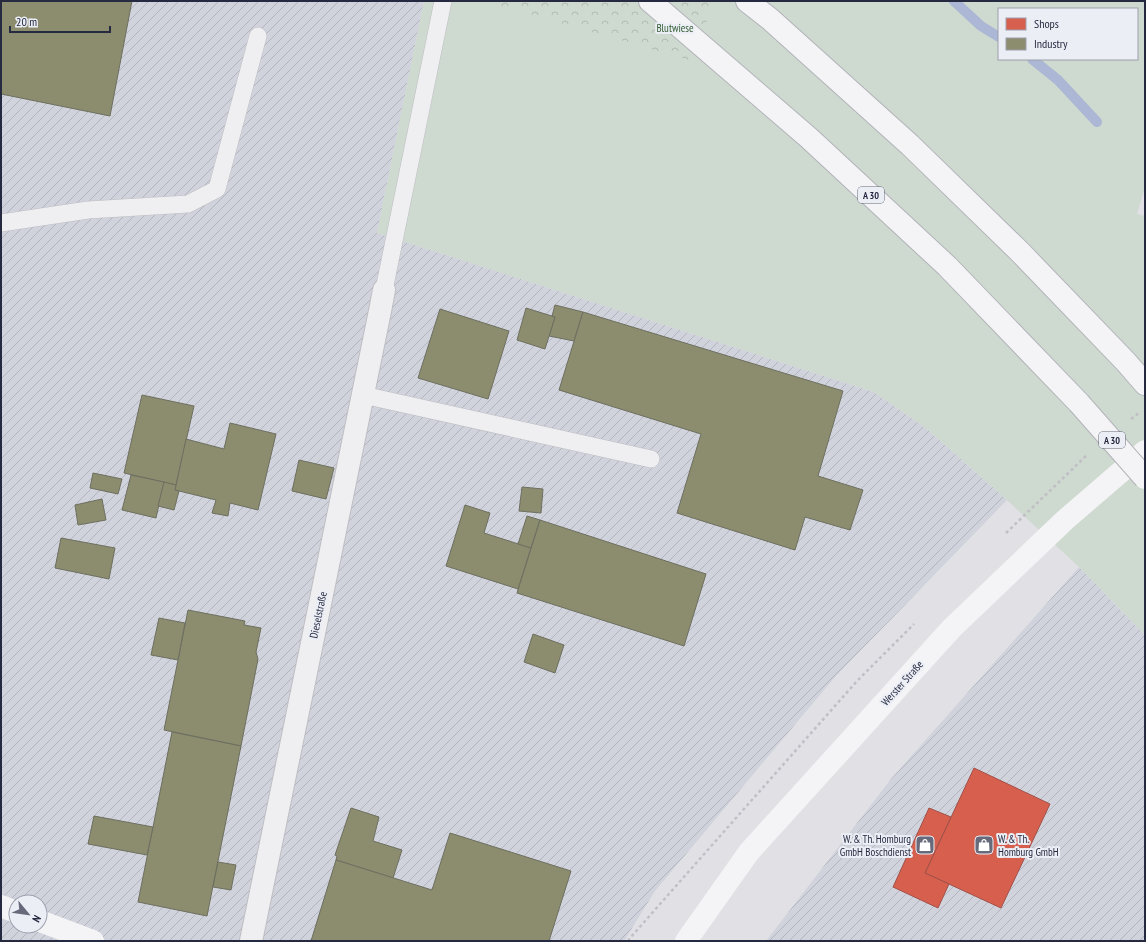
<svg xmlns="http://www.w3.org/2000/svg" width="1146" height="942" viewBox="0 0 1146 942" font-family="'PT Sans Narrow',sans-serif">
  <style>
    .industrial { fill: url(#industrial-furrows); fill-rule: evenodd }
    .grass { fill: #ced9cf; fill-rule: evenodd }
    .park { fill: url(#park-crowns) }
    .shops { fill: #d6604d; stroke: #a15049 }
    .industry { fill: #8c8c6e; stroke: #6d6f60 }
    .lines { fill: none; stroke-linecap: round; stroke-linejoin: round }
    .stream { stroke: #abb7d4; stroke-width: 10 }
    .service-casing { stroke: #bebec3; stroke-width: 18 }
    .minor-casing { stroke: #bebec3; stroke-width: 24 }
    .motorway-casing { stroke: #b2b3ba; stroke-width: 24 }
    .path { stroke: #bfbfc5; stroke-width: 2.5; stroke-dasharray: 3 3; stroke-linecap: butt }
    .service { stroke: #efeff2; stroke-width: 17 }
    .minor { stroke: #efeff2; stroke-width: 22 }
    .secondary { stroke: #f4f4f6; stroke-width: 22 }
    .motorway { stroke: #f4f4f6; stroke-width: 22 }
    .motorway-bridge-casing { stroke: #b2b3ba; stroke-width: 24; stroke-linecap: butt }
    .motorway-bridge { stroke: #f4f4f6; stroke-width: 22 }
    .labels { text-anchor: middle; stroke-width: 4; stroke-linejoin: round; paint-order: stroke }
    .shield { fill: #eceef6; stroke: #616577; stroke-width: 1 }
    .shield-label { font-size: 10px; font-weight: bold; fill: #252a40 }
    .park-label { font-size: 11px; fill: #325d31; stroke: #eceef6 }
    .street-label { font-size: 11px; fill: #252a40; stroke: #eceef6 }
    .poi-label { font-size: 11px; fill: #252a40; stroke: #eceef6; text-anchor: end }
  </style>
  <defs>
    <pattern id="industrial-furrows" width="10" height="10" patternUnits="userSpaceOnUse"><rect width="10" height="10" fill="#d0d3dc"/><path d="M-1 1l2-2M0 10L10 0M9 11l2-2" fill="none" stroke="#b2b5be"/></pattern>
    <pattern id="park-crowns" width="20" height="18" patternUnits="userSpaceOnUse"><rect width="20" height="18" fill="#ced9cf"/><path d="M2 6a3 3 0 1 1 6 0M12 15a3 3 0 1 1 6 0" fill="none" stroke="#b1bab3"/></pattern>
  </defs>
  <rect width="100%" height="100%" fill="#e0e0e5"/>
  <g class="industrial">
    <path d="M1,1h423l-47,232 497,159 53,37 80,71 -172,177 -180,214 -31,50h-623zM16,902h24v24h-24z"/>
    <polygon points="1079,567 1145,635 1145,941 766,941 891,779"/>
  </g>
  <path class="grass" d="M424,1h721v186l-8,27 8,2v419l-66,-68 -72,-67 -80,-71 -53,-37 -497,-159zM999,9h138v50h-138z"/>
  <polygon class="park" points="484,1 714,1 692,61"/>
  <g class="shops">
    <polygon points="974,768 1050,804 1001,908 925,873"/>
    <polygon points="929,808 951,817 925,873 949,884 938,908 893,887"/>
  </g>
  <g class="industry">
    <polygon points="1,1 132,1 110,116 1,94"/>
    <polygon points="555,305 583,312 574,341 549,336 555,317 552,316"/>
    <polygon points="526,308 555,317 545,349 517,340"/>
    <polygon points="440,309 509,331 488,399 418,378"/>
    <polygon points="583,312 843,391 818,476 863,490 850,530 805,517 795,550 677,513 701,434 559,390"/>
    <polygon points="142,395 194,406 176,485 124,473"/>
    <polygon points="230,423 276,434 258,510 230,503 228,516 212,513 216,500 175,490 186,439 224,449"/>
    <polygon points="299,460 334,468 326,499 292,491"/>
    <polygon points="93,473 122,479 118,494 90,488"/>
    <polygon points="131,475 164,482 156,518 122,510"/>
    <polygon points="164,482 176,485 175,490 179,491 174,510 158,506"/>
    <polygon points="522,487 543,489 541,513 519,511"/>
    <polygon points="102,499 106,520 78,525 75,505"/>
    <polygon points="465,505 490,513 484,533 531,548 518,589 446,566"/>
    <polygon points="527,516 540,520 531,548 518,544"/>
    <polygon points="540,520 706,574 684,646 517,593"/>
    <polygon points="61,538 115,548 109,579 55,568"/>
    <polygon points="188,610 245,621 244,625 261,628 256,652 258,659 241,746 164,730"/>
    <polygon points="159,618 185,623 178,660 151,655"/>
    <polygon points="533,634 564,645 555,673 524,662"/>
    <polygon points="172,732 241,746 207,916 138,902"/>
    <polygon points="351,808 379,817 373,841 402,850 393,878 336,860 337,856 335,855"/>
    <polygon points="94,816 153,827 147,855 88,844"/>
    <polygon points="450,833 571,871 549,941 311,941 336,860 432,890"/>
    <polygon points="218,862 236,865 231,890 213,887"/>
  </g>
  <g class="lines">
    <g class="stream">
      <polyline points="954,1 981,26 999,37"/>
      <polyline points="1032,59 1058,80 1097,122"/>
    </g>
    <g class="service-casing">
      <g id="service">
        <polyline points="1,223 88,210 188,204 217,189 258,36"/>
        <polyline points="384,290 443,1"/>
        <polyline points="363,395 651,459"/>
      </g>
    </g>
    <g class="minor-casing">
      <polyline id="minor" points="251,941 380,311 384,290"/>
    </g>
    <g class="motorway-casing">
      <g id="motorway">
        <polyline points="650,1 809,138 947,266 1079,403"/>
        <polyline points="747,1 770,19 910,145 1020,252 1126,362 1145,384"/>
      </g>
    </g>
    <g class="path">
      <polyline points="1131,419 1140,412"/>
      <polyline points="1006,533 1087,455"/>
      <polyline points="628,941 630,938 857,681 914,624"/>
    </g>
    <use href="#service" class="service"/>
    <use href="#minor" class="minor"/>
    <g class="secondary">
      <polyline points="1,906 16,912"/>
      <polyline points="40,921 93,941"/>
      <polyline points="686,941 749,852 952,628 1065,520 1145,451"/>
    </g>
    <use href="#motorway" class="motorway"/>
    <g class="motorway-bridge-casing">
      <polyline id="motorway-bridge" points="1079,403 1145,478"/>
    </g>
    <use href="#motorway-bridge" class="motorway-bridge"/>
  </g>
  <defs>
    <g id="shop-square" transform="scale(1)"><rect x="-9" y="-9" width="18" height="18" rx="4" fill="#666a7a" stroke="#eceef6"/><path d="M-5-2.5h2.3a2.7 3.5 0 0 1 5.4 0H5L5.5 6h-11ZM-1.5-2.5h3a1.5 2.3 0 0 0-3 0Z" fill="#fff"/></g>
  </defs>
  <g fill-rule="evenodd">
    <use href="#shop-square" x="925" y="845"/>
    <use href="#shop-square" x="984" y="845"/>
  </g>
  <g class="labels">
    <g class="shield">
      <rect x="858" y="187" width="26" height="16" rx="3"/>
      <rect x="1099" y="432" width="26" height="16" rx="3"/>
    </g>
    <g class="shield-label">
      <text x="871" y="199">A 30</text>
      <text x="1112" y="444">A 30</text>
    </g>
    <g class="park-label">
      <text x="675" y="32">Blutwiese</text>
    </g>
    <g class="street-label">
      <text transform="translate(318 615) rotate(-78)" y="4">Dieselstraße</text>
      <text transform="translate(902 683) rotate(-48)" y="4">Werster Straße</text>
    </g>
    <g class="poi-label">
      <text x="911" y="843">W. &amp; Th. Homburg<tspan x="911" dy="13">GmbH Boschdienst</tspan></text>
      <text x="998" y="843" text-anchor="start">W. &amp; Th.<tspan x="998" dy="13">Homburg GmbH</tspan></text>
    </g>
  </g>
  <rect width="1146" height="942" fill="none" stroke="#252a40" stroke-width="4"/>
  <rect x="998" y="8" width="140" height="52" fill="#eceef6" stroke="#9ca0ad"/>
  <rect x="1006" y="18" width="20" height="12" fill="#d6604d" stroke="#9ca0ad"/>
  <text x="1034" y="28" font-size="12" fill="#252a40">Shops</text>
  <rect x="1006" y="38" width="20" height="12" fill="#8c8c6e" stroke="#9ca0ad"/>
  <text x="1034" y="48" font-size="12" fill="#252a40">Industry</text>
  <g transform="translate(28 914) rotate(119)"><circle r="19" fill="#eceef6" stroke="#9ca0ad"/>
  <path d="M0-3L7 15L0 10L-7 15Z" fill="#666a7a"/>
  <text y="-6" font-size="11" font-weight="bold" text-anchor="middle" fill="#252a40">N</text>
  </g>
  <path d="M10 26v6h100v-6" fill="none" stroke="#252a40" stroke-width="2"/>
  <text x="16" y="26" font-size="12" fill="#252a40" stroke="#eceef6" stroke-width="3" paint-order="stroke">20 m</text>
</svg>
